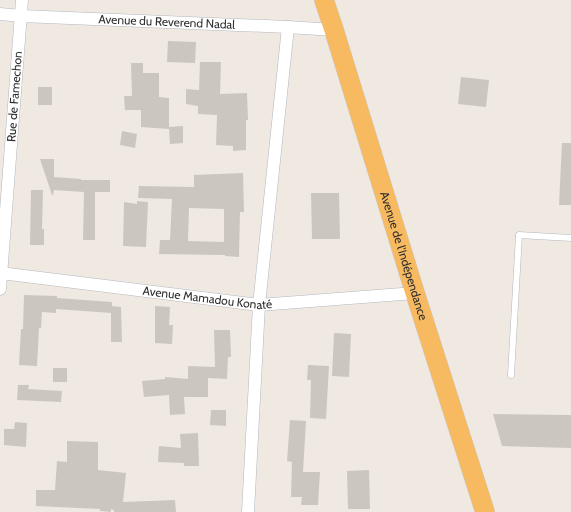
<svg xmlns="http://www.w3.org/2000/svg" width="571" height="512" viewBox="0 0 571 512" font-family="Cabin,sans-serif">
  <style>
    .building { fill: #cbc7bf; fill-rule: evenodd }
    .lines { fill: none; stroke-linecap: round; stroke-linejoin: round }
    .service-casing { stroke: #b4b7c1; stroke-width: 7 }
    .minor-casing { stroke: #b4b7c1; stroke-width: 13 }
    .trunk-casing { stroke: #c9c9c9; stroke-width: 20 }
    .service { stroke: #fff; stroke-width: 6 }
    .minor { stroke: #fff; stroke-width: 12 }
    .trunk { stroke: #f8ba60; stroke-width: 19 }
    .labels { text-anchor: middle; stroke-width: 4; stroke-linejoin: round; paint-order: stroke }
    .street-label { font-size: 12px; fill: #2e2e2e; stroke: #fff }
  </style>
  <rect width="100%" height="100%" fill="#efe9e1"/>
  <g class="building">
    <polygon points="168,41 196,42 195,63 167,62"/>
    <polygon points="200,62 221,62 220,94 247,93 248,120 246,120 246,150 233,151 233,146 216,145 217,115 198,114 198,106 186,104 186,89 199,90"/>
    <polygon points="131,63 143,63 143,73 159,73 159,97 169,98 169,127 183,126 183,143 170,144 169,129 141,127 141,110 125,110 124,96 132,96"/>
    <polygon points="461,77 489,80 486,107 458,104"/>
    <rect x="38" y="87" width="14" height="18"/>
    <polygon points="122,131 137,134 135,148 120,145"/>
    <polygon points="562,143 571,143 571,205 559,205"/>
    <polygon points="40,159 54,159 54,177 81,179 81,180 110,180 110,192 95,192 95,240 83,240 84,192 54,190 53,195 52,195"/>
    <path d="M243,173l1,39h-4l-1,45 -14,-1v-1l-66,-1 1,-14h10l2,-41 -34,-1 1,-12 55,1v-12zM189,208l35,1v33l-36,-1z"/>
    <polygon points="31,190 43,190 42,229 44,229 44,245 30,245"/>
    <polygon points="311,193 339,193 340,239 312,239"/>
    <polygon points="137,201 148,202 146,247 123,246 124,202 137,204"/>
    <polygon points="24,295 57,296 57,298 112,302 112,306 121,307 122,342 111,342 111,313 56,309 56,313 42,312 41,328 39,328 37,366 19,365 21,329 23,329"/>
    <polygon points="155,306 170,307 169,325 173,325 172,344 155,343"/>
    <polygon points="214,330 230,330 231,357 228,357 227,379 208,378 208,397 184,397 185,414 170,415 169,395 144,397 142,381 165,379 165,377 188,379 188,366 215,367"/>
    <polygon points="334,333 351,334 349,377 332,376"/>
    <polygon points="308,365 329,366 326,419 310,418 311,380 307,380"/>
    <rect x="53" y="368" width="14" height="14"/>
    <polygon points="18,385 29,385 28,389 62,391 61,402 17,400"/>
    <polygon points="211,410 226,410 226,426 210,425"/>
    <polygon points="493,414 571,415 571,448 502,446"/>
    <polygon points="290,420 306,421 303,472 320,472 318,505 301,505 302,497 291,497 292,462 287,461"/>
    <polygon points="15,422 27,423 26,447 4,445 4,429 14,429"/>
    <polygon points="198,433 199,466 184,466 184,463 158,462 159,446 181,448 180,434"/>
    <polygon points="67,441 98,442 98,470 126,473 123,502 175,500 176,512 114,512 114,510 111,509 111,512 100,511 100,509 36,506 36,490 55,490 57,461 67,462"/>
    <polygon points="369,470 370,509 348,509 347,471"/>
  </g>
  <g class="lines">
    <g class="service-casing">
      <polyline id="service" points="511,375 519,235 571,238"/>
    </g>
    <g class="minor-casing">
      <g id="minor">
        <path id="s1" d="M0,14l21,2 267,11 46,3"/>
        <path id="s2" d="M0,273l259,32 156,-12"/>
        <path id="s3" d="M0,289l22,-289"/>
        <polyline points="248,512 259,305 288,27"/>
      </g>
    </g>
    <g class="trunk-casing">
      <g id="trunk">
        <path id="s4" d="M324,0l10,30 81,263 70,219"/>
      </g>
    </g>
    <use href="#service" class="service"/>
    <use href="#minor" class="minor"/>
    <use href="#trunk" class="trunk"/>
  </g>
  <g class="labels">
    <g class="street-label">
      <text dy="4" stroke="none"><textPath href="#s1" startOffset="167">Avenue du Reverend Nadal</textPath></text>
      <text dy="4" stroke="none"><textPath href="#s3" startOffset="193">Rue de Famechon</textPath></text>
      <text dy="4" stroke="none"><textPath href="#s4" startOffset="268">Avenue de l'Indépendance</textPath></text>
      <text dy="4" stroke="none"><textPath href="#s2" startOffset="209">Avenue Mamadou Konaté</textPath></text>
    </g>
  </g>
</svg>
